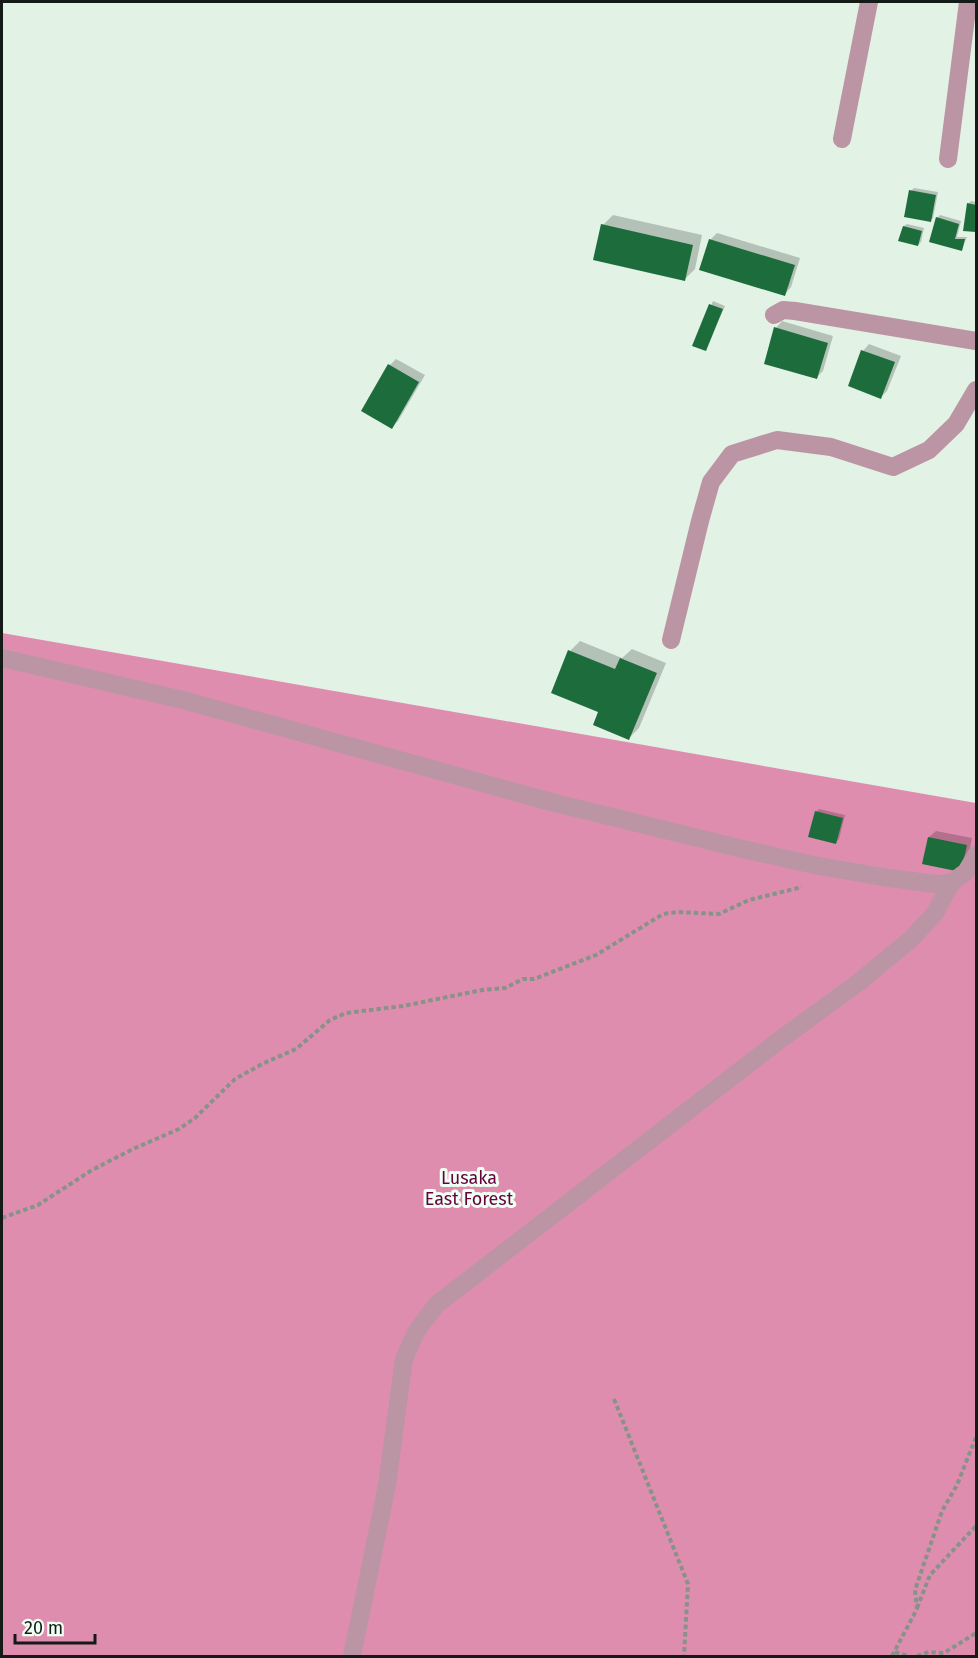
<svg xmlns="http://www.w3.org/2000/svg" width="978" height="1658" viewBox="0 0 978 1658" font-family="'Fira Sans',sans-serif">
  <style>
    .forest { fill: #df8daf }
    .shadow { fill: #0003 }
    .building { fill: #1d6c3b }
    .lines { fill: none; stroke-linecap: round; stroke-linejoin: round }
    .path { stroke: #879289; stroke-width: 4; stroke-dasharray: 4.5 3; stroke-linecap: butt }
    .minor { stroke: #bb95a3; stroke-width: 18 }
    .labels { text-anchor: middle; stroke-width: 6; stroke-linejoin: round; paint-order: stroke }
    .park-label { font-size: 18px; fill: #68023d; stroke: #effff3 }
  </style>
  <rect width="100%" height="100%" fill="#e2f2e5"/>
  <polygon class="forest" points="2,633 976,803 976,1656 2,1656"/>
  <g class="shadow">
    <polygon points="914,188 938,192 933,218 930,221 911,191"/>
    <polygon points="971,201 976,202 976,233 976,231 965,229 968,204"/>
    <polygon points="613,215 702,235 695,269 685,279 603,225"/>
    <polygon points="940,215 961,221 957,237 967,237 962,249 937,218"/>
    <polygon points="907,224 924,228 921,242 918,245 904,226"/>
    <polygon points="717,233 800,258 791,287 785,294 710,240"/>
    <polygon points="713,301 725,306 706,349 694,345"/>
    <polygon points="782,321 833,336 823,371 817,377 776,328"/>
    <polygon points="869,344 901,356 887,391 881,397 863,351"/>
    <polygon points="396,359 425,375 398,421 391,428 390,365"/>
    <polygon points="580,641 622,658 632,649 666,663 639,728 629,738 600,712 570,651"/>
    <polygon points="819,809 845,815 839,839 836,842 816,812"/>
    <polygon points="936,831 972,838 967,863 929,837"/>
  </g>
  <g class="building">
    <polygon points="909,190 936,195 931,222 904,217"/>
    <polygon points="967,203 976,205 976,232 963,231"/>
    <polygon points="936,217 959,224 955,239 965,239 962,251 929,242"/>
    <polygon points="601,224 693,245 685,281 593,260"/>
    <polygon points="903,226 922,231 918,246 898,241"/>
    <polygon points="709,239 795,265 785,296 699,270"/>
    <polygon points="709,304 723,309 706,351 692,346"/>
    <polygon points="774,327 828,343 817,379 764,364"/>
    <polygon points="861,350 895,362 881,399 848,386"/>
    <polygon points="388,364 419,382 392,429 361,411"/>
    <polygon points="568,650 615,669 620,658 657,673 629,740 593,725 598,712 551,693"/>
    <polygon points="815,811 843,818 836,844 808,837"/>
    <polygon points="928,837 967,845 961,872 922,864"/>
  </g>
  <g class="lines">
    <g class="path">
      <polyline points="2,1218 38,1205 92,1170 133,1149 179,1129 195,1118 235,1079 264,1063 296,1049 330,1020 346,1013 403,1006 482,990 505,988 523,979 534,979 596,955 663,914 678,912 719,914 749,900 802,887"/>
      <polyline points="614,1399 688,1584 684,1656"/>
      <polyline points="917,1608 930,1575 976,1526"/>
      <polyline points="895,1652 908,1656"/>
      <polyline points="892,1656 917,1609 915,1590 942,1511 957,1485 976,1437"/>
      <polyline points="917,1656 929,1652 944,1653 976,1633"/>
    </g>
    <g class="minor">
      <polyline points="842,139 869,2"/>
      <polyline points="948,159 968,2"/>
      <polyline points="774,315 783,310 795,311 976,341"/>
      <polyline points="671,640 700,521 711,482 732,454 777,440 831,447 893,467 929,450 956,424 976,390"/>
      <polyline points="2,658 183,700 551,802 747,850 814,865 882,877 935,884 951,883 966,872 976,855"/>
      <polyline points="352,1656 387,1485 404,1359 416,1332 436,1305 781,1039 859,982 911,939 935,913 951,883"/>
    </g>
  </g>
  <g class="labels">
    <g class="park-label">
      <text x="469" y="1184">Lusaka<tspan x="469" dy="21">East Forest</tspan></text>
    </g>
  </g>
  <rect width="978" height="1658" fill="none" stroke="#141a16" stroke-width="6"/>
  <path d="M15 1634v9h80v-9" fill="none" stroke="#141a16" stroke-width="3"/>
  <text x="24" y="1634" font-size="18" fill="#141a16" stroke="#effff3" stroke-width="4.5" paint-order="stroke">20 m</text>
</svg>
